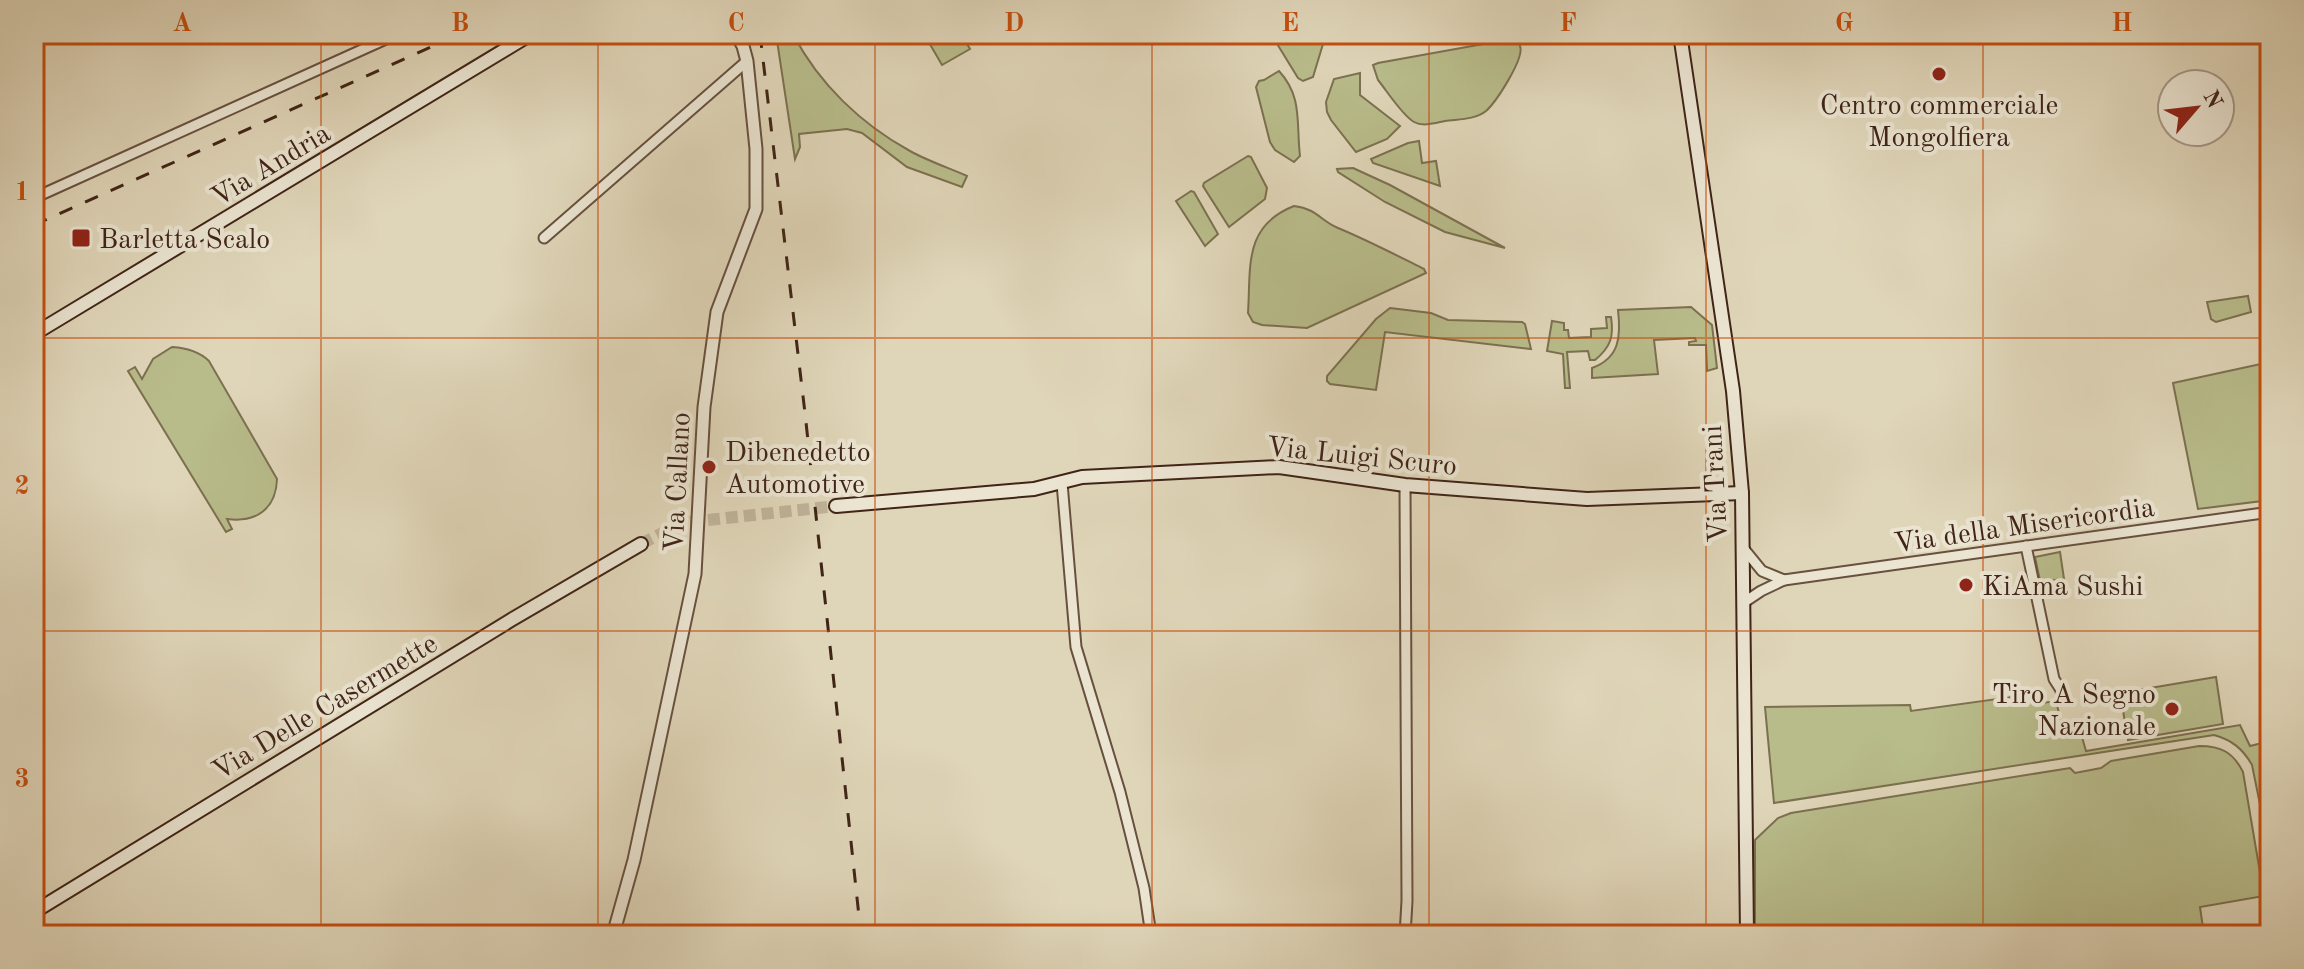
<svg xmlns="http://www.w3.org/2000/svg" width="2304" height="969" viewBox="0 0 2304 969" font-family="'Old Standard TT',serif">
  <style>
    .green { fill: #b8bb8a; stroke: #7c7050; stroke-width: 2 }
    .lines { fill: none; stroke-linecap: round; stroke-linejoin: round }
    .secondary-tunnel { stroke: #bfb298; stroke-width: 12; stroke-dasharray: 12 6; stroke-linecap: butt }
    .minor-casing { stroke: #68503f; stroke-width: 13 }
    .tertiary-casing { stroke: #68503f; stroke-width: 15 }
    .secondary-casing { stroke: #402417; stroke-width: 16 }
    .minor { stroke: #eae4d1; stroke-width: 9 }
    .tertiary { stroke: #eae4d1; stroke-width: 11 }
    .secondary { stroke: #eae4d1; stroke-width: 12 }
    .rail { stroke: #402417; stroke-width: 3; stroke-dasharray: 14 14; stroke-linecap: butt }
    .grid { fill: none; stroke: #c64e0e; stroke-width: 2; stroke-opacity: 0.55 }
    .poi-dot { fill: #8f2418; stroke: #eae4d1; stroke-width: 3 }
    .labels { text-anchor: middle; stroke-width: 8; stroke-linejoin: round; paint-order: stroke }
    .poi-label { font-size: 28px; fill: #402417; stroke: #eae4d1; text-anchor: start }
    .street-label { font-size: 28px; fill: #402417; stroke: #eae4d1 }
    .neatline { fill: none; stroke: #c64e0e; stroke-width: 3 }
    .grid-label { font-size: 26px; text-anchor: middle; font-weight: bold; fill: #c64e0e }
  </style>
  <rect width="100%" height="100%" fill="#dfd5b8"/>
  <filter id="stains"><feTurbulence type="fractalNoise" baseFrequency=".0025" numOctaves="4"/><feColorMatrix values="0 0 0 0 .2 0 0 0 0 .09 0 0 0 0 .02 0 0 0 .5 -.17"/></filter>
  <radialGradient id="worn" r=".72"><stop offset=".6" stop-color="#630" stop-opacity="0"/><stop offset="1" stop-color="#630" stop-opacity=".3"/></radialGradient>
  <g class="green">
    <path d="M776,34h17c26,50 68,90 117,117 18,10 39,17 57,25l-5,11 -55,-20 -45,-34 -15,-4 -48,5 1,13 -5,12z"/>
    <polygon points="924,34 961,34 970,49 942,65"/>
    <polygon points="1271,34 1326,34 1313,77 1303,81 1298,78"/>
    <path d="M1511,39c5,2 7,1 9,7 5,12 -24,56 -34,65 -11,9 -28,8 -41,10 -10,2 -22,6 -31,1 -12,-7 -27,-31 -36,-42l-5,-15 5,-2z"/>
    <path d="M1279,71c24,26 17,52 21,85l-6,6 -19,-12 -5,-8 -14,-55 3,-6 5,-1z"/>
    <polygon points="1360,73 1360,95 1400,126 1387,139 1356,152 1331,120 1327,112 1326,102 1334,79"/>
    <polygon points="1419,141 1422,163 1436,161 1440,186 1373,163 1371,159 1408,143"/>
    <polygon points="1248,156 1251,157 1267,188 1265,199 1229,227 1203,186 1204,183"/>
    <polygon points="1353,168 1390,185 1505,248 1445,232 1385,202 1338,172 1337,169"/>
    <polygon points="1191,191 1194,192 1218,234 1205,246 1176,201"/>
    <path d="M1294,206c24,3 26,15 44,22 29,12 58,27 86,41l2,4 -119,55 -45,-3 -9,-3 -5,-9c3,-46 -5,-87 46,-107z"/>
    <polygon points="2248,296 2251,312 2216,322 2211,319 2207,302"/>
    <path d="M1691,307l21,18 5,43 -10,3 -1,-26h-17v-3l7,-1 -1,-3 -41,2 4,34 -66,4v-10c28,-10 29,-32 26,-58z"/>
    <polygon points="1390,308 1431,313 1448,320 1522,322 1525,324 1531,349 1385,332 1376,390 1330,384 1327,381 1327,376 1376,319"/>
    <path d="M1606,317h5c3,19 0,30 -16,43h-5l-2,-9 -21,1 3,36h-5l-2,-34 -16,-3 5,-30 12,2v7h4l1,8 22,-1v-8l16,-1z"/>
    <path d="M172,347c14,1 27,4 37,14l68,118c-1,30 -21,44 -50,40l5,10 -6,3 -98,-161 7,-4 7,12 11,-20z"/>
    <polygon points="2270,362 2270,500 2198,509 2173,383"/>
    <polygon points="2060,552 2064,579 2047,581 2048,594 2043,595 2035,557"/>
    <polygon points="2216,677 2223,724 2128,740 2120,693"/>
    <path d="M2033,694l2,10 21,-3 6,24 12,12h8l4,14 154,-26 10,21 20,-5v113l-18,-89c-9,-16 -20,-25 -38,-30l-440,68 -9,-96 145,-2 1,6z"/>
    <path d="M2199,746c22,0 34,6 44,26l21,124 -64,11 4,28h-449v-95l23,-22 13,-5 279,-45 5,5 26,-5 10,-7z"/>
  </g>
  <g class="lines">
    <polyline class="secondary-tunnel" points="641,544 676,526 690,522 836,506"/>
    <g class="minor-casing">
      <g id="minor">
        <polyline points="369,34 377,43"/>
        <polyline points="34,198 397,34"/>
        <polyline points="544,238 747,61"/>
        <polyline points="1062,483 1076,647 1120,792 1144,888 1151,935"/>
        <polyline points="1405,485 1407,901 1405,935"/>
        <polyline points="2026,546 2054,679 2061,690 2062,698"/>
        <polyline points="1744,549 1762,571 1784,580"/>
        <polyline points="1743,603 1761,591 1784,580 2270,512"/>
      </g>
    </g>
    <g class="tertiary-casing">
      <polyline id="tertiary" points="613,935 634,860 695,574 704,407 717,312 756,209 756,149 747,61 743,46 736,34"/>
    </g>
    <g class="secondary-casing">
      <g id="secondary">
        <polyline points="1680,34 1733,391 1742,493 1747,935"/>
        <polyline points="34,334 531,34"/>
        <polyline points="836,506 1034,489 1082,477 1279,467 1405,485 1587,499 1742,493"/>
        <polyline points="34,912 511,620 641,544"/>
      </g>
    </g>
    <use href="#minor" class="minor"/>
    <use href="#tertiary" class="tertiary"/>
    <use href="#secondary" class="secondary"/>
    <g class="rail">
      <polyline points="760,34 805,413 861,935"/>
      <polyline points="34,225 460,34"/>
    </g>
  </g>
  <path class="grid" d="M321,34v901M598,34v901M875,34v901M1152,34v901M1429,34v901M1706,34v901M1983,34v901M34,338h2236M34,631h2236"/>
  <g class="poi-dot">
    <circle cx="1939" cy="74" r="8"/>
    <rect x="71" y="228" width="20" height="20" rx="4"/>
    <circle cx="709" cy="467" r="8"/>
    <circle cx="1966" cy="585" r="8"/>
    <circle cx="2172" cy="709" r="8"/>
  </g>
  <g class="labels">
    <g class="poi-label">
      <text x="1939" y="114" text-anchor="middle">Centro commerciale<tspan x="1939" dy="32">Mongolfiera</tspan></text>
      <text x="99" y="248">Barletta Scalo</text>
      <text x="725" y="461">Dibenedetto<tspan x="725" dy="32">Automotive</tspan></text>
      <text x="1982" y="595">KiAma Sushi</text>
      <text x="2156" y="703" text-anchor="end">Tiro A Segno<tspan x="2156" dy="32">Nazionale</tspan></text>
    </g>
    <g class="street-label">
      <text transform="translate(270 164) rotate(-31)" y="10">Via Andria</text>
      <text transform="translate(1362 455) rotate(6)" y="10">Via Luigi Scuro</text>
      <text transform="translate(676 482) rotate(-87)" y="10">Via Callano</text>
      <text transform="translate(1714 484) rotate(-93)" y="10">Via Trani</text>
      <text transform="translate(2024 524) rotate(-8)" y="10">Via della Misericordia</text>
      <text transform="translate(324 706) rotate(-31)" y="10">Via Delle Casermette</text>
    </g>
  </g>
  <rect width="2304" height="969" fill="none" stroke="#dfd5b8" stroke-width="88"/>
  <g transform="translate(2196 108) rotate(62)"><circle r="38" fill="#eae4d1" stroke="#a69787" stroke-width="2"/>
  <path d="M0-6L14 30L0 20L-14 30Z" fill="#8f2418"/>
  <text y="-12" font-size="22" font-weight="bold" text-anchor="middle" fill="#402417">N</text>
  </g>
  <rect x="44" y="44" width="2216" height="881" class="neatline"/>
  <g class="grid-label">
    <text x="182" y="31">A</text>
    <text x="460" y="31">B</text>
    <text x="736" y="31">C</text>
    <text x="1014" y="31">D</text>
    <text x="1290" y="31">E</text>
    <text x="1568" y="31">F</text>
    <text x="1844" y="31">G</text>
    <text x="2122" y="31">H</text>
    <text x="22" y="200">1</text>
    <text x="22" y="494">2</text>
    <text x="22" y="787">3</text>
  </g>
  <rect width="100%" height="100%" filter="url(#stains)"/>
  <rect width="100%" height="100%" fill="url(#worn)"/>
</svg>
